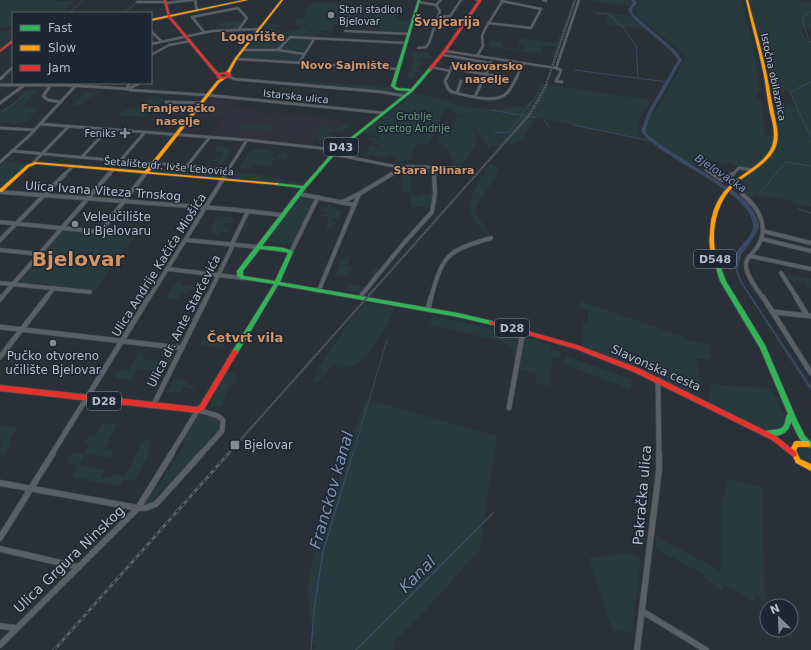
<svg xmlns="http://www.w3.org/2000/svg" width="811" height="650" viewBox="0 0 811 650" font-family="'DejaVu Sans',sans-serif">
  <style>
    .medical { fill: #31303e }
    .green { fill: #273a3e }
    .water { fill: #384963 }
    .lines { fill: none; stroke-linecap: round; stroke-linejoin: round }
    .stream-far1 { stroke: #384963; stroke-width: 1 }
    .stream { stroke: #384963; stroke-width: 1.5 }
    .river { fill: #384963; fill-rule: evenodd }
    .street-far4-casing { stroke: #484c53; stroke-width: 3 }
    .street-far3-casing { stroke: #484c53; stroke-width: 3.5 }
    .street-far2-casing { stroke: #484c53; stroke-width: 5 }
    .street-far1-casing { stroke: #484c53; stroke-width: 6 }
    .street-casing { stroke: #484c53; stroke-width: 7 }
    .fast-casing { stroke: #484c53; stroke-width: 1.5 }
    .slow-casing { stroke: #484c53; stroke-width: 1.5 }
    .jam-casing { stroke: #484c53; stroke-width: 1.5 }
    .street-far4 { stroke: #5a5e66; stroke-width: 2 }
    .street-far3 { stroke: #5a5e66; stroke-width: 2.5 }
    .street-far2 { stroke: #5a5e66; stroke-width: 3.5 }
    .street-far1 { stroke: #5a5e66; stroke-width: 4.5 }
    .street { stroke: #5a5e66; stroke-width: 5.5 }
    .fast { fill: #30b455; fill-rule: evenodd }
    .slow { fill: #ff9f0a; fill-rule: evenodd }
    .jam { fill: #e5322d; fill-rule: evenodd }
    .rail-far1-casing { stroke: #595d64; stroke-width: 2 }
    .rail-casing { stroke: #595d64; stroke-width: 3 }
    .rail-far1 { stroke: #1d2633; stroke-width: 1; stroke-dasharray: 1.5; stroke-linecap: butt }
    .rail { stroke: #1d2633; stroke-width: 1.5; stroke-dasharray: 4; stroke-linecap: butt }
    .poi-dot { fill: #848b96; stroke: #1d2633; stroke-width: 1.5 }
    .labels { text-anchor: middle; stroke-width: 3; stroke-linejoin: round; paint-order: stroke }
    .far-poi-label { font-size: 10px; fill: #b4bcc9; stroke: #1d2633; text-anchor: start }
    .far-street-label { font-size: 10px; fill: #b4bcc9; stroke: #1d2633 }
    .far-park-label { font-size: 10px; fill: #6b9a76; stroke: #1d2633 }
    .far-neighbourhood-label { font-size: 11px; font-weight: bold; fill: #d59563; stroke: #1d2633 }
    .shield { fill: #1d2633; stroke: #878f9c; stroke-width: 1 }
    .shield-label { font-size: 11px; font-weight: bold; fill: #b4bcc9 }
    .far-water-label { font-size: 11px; font-style: italic; fill: #7c92b1; stroke: #1d2633 }
    .far-quarter-label { font-size: 12px; font-weight: bold; fill: #d59563; stroke: #1d2633 }
    .street-label { font-size: 12px; fill: #b4bcc9; stroke: #1d2633 }
    .poi-label { font-size: 12px; fill: #b4bcc9; stroke: #1d2633; text-anchor: start }
    .neighbourhood-label { font-size: 13px; font-weight: bold; fill: #d59563; stroke: #1d2633 }
    .near-street-label { font-size: 14px; fill: #b4bcc9; stroke: #1d2633 }
    .near-water-label { font-size: 16px; font-style: italic; fill: #7c92b1; stroke: #1d2633 }
    .town-label { font-size: 20px; font-weight: bold; fill: #d59563; stroke: #1d2633 }
  </style>
  <rect width="100%" height="100%" fill="#2a3038"/>
  <polygon class="medical" points="211,97 235,100 231,107 262,110 260,113 270,114 272,112 331,118 361,128 348,125 338,129 322,126 312,145 209,135 222,117 206,116 192,134 181,133 198,112 200,112"/>
  <g class="green">
    <polygon points="0,0 57,0 56,1 75,1 60,13 13,13 13,26 11,27 0,27"/>
    <polygon points="583,0 633,0 634,3 631,6"/>
    <path d="M638,0h103l13,52 6,37 -4,7 5,6 4,33 10,1 -4,-33 25,3 -7,-14h-21l-10,-44 13,2c-12,-17 -19,-29 -24,-50h48l16,2v27l-10,-2 6,13 4,1v166l-17,-3 -1,-3 -36,-6 -8,3 -19,-11 22,-17c-6,-2 -10,-4 -15,-1l-5,-6 -36,2 -6,2 -43,-30 -3,-4 -1,-5 14,-19 29,-52 -6,-7 -43,-34 -3,-7 6,-4z"/>
    <polygon points="320,2 342,3 344,6 399,8 396,21 411,22 407,34 379,32 380,27 334,24 332,31 321,31 317,37 288,36 287,37 289,38 312,39 298,63 241,58 263,29 267,27 265,27 266,26 278,24 281,27 272,28 276,29 279,33 277,29 284,32 301,29 299,27 308,25 305,24 297,26 296,21 293,20 307,17 304,13 311,4"/>
    <polygon points="571,10 555,58 551,57 555,47 543,45 540,54 487,46 491,40 503,42 502,44 503,45 500,46 522,50 524,46 517,44 520,38 556,43 566,20 568,12"/>
    <polygon points="608,13 633,16 647,28 621,27 606,24 606,20"/>
    <polygon points="236,21 243,22 239,29 223,30 218,23"/>
    <polygon points="0,31 13,31 13,37 0,48"/>
    <polygon points="416,51 425,52 432,56 431,58 423,58 423,60 419,60 419,62 424,62 417,70 424,71 423,73 415,72 414,73 416,74 414,77 418,78 417,79 406,78 409,71 412,71 413,69 406,68 413,66 413,54 416,54 411,53 411,52"/>
    <polygon points="282,82 315,82 372,86 409,91 404,96"/>
    <path d="M541,84l111,16c-9,12 -19,24 -12,38l-105,-21 -12,23 -10,4 -26,2c-15,-22 -17,-27 -42,-38l-16,36h-13l-5,12 3,1 -2,3c-7,-1 -12,3 -18,2l3,-5 -9,-2 -2,3 -16,-4 -2,2 -5,-1 7,-7h-2l2,-3 8,2 1,-2 -7,-2 3,-2 -7,-2 1,-2 9,2 1,-2 -17,-4 42,-32 7,-8 26,5 27,9 32,2 25,-3 11,-6z"/>
    <path d="M32,89l6,1 -15,16 16,3 -10,9 3,1 -2,2h-5l-3,3 -22,-1v-10l21,-15h-4c4,-4 10,-4 15,-9z"/>
    <polygon points="85,92 99,93 99,94 87,99 79,106 73,105"/>
    <polygon points="152,96 165,98 154,110 150,110 143,117 118,115 130,108 133,109 147,103 145,102"/>
    <path d="M457,115c16,6 26,23 14,38 -3,4 -7,8 -11,12l-6,-1 -7,-16 -7,-4 -2,-4 4,-10h11z"/>
    <polygon points="243,124 275,126 271,130 240,129"/>
    <polygon points="344,125 350,126 342,132 332,131 328,134 335,137 333,138 329,137 328,140 316,138 321,126 337,129"/>
    <polygon points="217,146 232,148 222,165 217,165 218,161 212,161 210,164 206,163 212,159 220,159 223,152 213,151"/>
    <polygon points="255,149 271,150 270,152 274,152 271,157 277,158 282,152 289,155 286,160 280,158 278,160 275,159 269,167 255,165 252,169 239,168 250,151 253,151"/>
    <polygon points="3,161 29,163 0,189 0,164"/>
    <path d="M490,164l9,3 -4,11 -19,28v8l14,20 -2,2c-6,-7 -16,-16 -18,-26 -2,-16 12,-33 20,-46z"/>
    <polygon points="156,165 271,176 271,177 305,183 301,185 151,171"/>
    <polygon points="421,169 433,169 433,208 411,206 410,195 420,196 420,194 431,194 431,173 422,173"/>
    <polygon points="405,173 411,173 410,193 404,192 400,190 402,175"/>
    <polygon points="300,198 315,200 294,245 287,244 286,246 272,243 273,241 270,240 268,242 265,242"/>
    <polygon points="326,203 331,204 330,207 342,211 339,218 333,218 332,222 336,222 335,224 330,224 330,226 333,226 332,229 326,228 328,217 320,216 321,214 325,215 326,212 322,211 323,208 321,208 325,206"/>
    <polygon points="218,216 231,217 231,219 233,219 232,221 237,222 236,223 224,223 223,228 230,230 229,232 220,232 219,234 211,234 212,231 209,230"/>
    <polygon points="63,230 134,237 95,290 19,282"/>
    <polygon points="345,257 350,257 347,266 353,267 348,276 338,274 337,277 335,276 341,263 339,262 340,260 344,260"/>
    <polygon points="375,268 382,271 363,293 346,290 349,284 366,287"/>
    <polygon points="781,273 811,279 811,289 807,288 805,283 785,280"/>
    <polygon points="178,281 182,281 181,285 199,286 197,290 189,289 187,293 181,293 178,299 165,298 172,286 175,286"/>
    <polygon points="580,301 687,338 687,340 708,344 711,359 696,359 702,385 699,400 582,348 583,322 588,323 588,310 580,309"/>
    <path d="M365,303l31,5c-11,19 -28,59 -54,60 -2,0 -6,-2 -9,-3l-16,18 -5,-3 11,-10 -5,-2 29,-43z"/>
    <polygon points="433,316 454,320 520,336 517,362 512,349 504,342 432,325 430,322"/>
    <polygon points="524,337 551,345 551,349 561,352 559,358 553,357 548,386 535,383 536,374 519,369"/>
    <polygon points="203,340 226,341 222,348 200,345"/>
    <polygon points="139,353 145,354 143,358 145,358 145,360 165,361 166,358 172,358 168,367 162,366 160,372 137,369 132,380 114,378 119,370 129,369"/>
    <polygon points="566,356 633,380 630,389 563,364"/>
    <path d="M229,372l7,1 1,7 -3,5h-4l-8,16 2,1c-3,6 -8,7 -14,5 6,-11 5,-28 19,-35z"/>
    <polygon points="174,379 188,380 186,384 196,386 194,389 184,387 181,393 168,392"/>
    <path d="M711,384l61,5 14,30 -2,9c-8,3 -14,3 -22,1l-54,-27z"/>
    <polygon points="365,399 497,436 480,549 425,611 394,642 393,650 315,650 307,591 309,576 318,543"/>
    <polygon points="199,415 216,417 221,424 220,431 169,487 163,489 152,500 154,503 147,504 146,500 150,495 148,494 152,488 156,489 185,444 181,443"/>
    <polygon points="102,423 117,424 105,449 114,450 110,458 85,454 80,465 105,470 101,477 109,478 112,474 125,476 142,442 151,438 147,450 151,451 134,481 123,480 120,486 89,481 90,479 72,477 78,465 66,463 72,453 84,454 90,443 84,442 88,437 94,437"/>
    <polygon points="0,426 18,427 9,441 12,442 1,459"/>
    <polygon points="799,446 811,448 811,465 801,460 796,453 797,448"/>
    <polygon points="728,479 762,487 765,602 755,596 755,602 724,585 722,590 704,578 705,575 656,549 656,536 721,571 722,505"/>
    <polygon points="628,553 641,559 632,633 612,630 589,558"/>
  </g>
  <polygon class="water" points="737,258 738,271 742,282 811,386 811,391 740,282 734,265 734,262"/>
  <g class="lines">
    <g class="stream-far1">
      <polyline points="811,12 808,12 802,19 809,41 811,42"/>
      <polyline points="69,13 83,0"/>
      <polyline points="122,13 141,0"/>
      <polyline points="595,13 608,14 623,27 636,46 638,77"/>
      <polyline points="574,70 668,82"/>
      <polyline points="811,82 790,92 811,138"/>
      <polyline points="491,110 536,118"/>
      <polyline points="0,113 15,103 29,90"/>
      <polyline points="521,115 532,101"/>
      <polyline points="544,120 549,127"/>
      <polyline points="573,125 651,141"/>
      <polyline points="494,133 509,132 522,116"/>
      <polyline points="759,194 786,162 811,166"/>
      <polyline points="746,203 749,202"/>
      <polyline points="798,209 811,213"/>
      <polyline points="353,454 387,340"/>
    </g>
    <g class="stream">
      <polyline points="311,650 314,610 323,552 353,453"/>
      <polyline points="356,650 493,513"/>
    </g>
    <path class="river" d="M631,0h4l2,3 -5,7 2,5 42,36 6,9 -30,52 -7,19 4,5 12,9 74,47 13,11 10,17 1,8 -7,12 -11,15 -3,14h-4l-1,-2c0,-4 1,-9 2,-12 4,-10 18,-18 18,-29 1,-35 -93,-66 -112,-95l7,-19 30,-52 -5,-7 -41,-36 -4,-7 5,-7z"/>
    <g class="street-far4-casing">
      <g id="street-far4">
        <polyline points="195,0 197,10"/>
        <polyline points="543,0 546,1"/>
        <polyline points="137,2 165,2"/>
        <polyline points="418,2 436,5 440,11 429,43 426,47 418,48"/>
        <polyline points="165,3 192,0"/>
        <polyline points="436,5 441,0"/>
        <polyline points="438,17 450,16 461,0"/>
        <polyline points="488,23 531,28 541,9 502,1"/>
        <polyline points="151,31 161,41"/>
        <polyline points="345,31 409,34"/>
        <polyline points="204,32 192,17 238,8 247,18 239,29"/>
        <polyline points="151,44 212,31 259,29"/>
        <polyline points="243,50 278,50 304,54"/>
        <polyline points="278,50 290,37 406,43"/>
        <polyline points="445,51 556,68 561,70 558,78"/>
        <polyline points="151,55 169,45 190,41"/>
        <polyline points="444,55 490,63"/>
        <polyline points="477,56 483,46 482,36 485,29 503,0"/>
        <polyline points="236,59 398,69"/>
        <polyline points="299,63 314,39"/>
        <polyline points="431,67 450,71 447,78"/>
        <polyline points="556,68 579,0"/>
        <polyline points="450,71 453,63"/>
        <polyline points="465,71 504,77"/>
        <polyline points="229,76 232,78"/>
        <polyline points="1,78 13,67"/>
        <polyline points="484,78 491,62"/>
        <polyline points="516,78 524,63"/>
      </g>
    </g>
    <g class="street-far3-casing">
      <g id="street-far3">
        <polyline points="230,77 234,79 382,92 405,96"/>
        <path d="M447,77l-2,4 3,8 4,3c13,3 44,13 55,1 4,-4 7,-11 10,-16"/>
        <polyline points="502,77 504,77"/>
        <polyline points="558,77 556,81 562,82"/>
        <polyline points="0,79 3,77"/>
        <polyline points="0,85 66,85 130,89"/>
        <polyline points="51,85 43,96 48,100 61,102"/>
        <polyline points="130,88 140,83"/>
        <polyline points="126,89 130,83"/>
        <polyline points="130,90 207,95 384,113"/>
        <polyline points="457,93 461,81"/>
        <polyline points="475,97 484,77"/>
        <polyline points="166,102 202,103"/>
        <polyline points="0,103 26,84"/>
        <polyline points="40,124 247,140 338,150"/>
        <polyline points="0,128 35,130"/>
        <polyline points="13,151 153,164"/>
        <polyline points="333,154 393,166 460,168"/>
        <polyline points="82,157 108,129"/>
        <polyline points="120,161 145,132"/>
        <polyline points="0,162 30,135 78,83"/>
        <polyline points="33,163 69,126"/>
        <polyline points="153,163 228,170"/>
        <polyline points="187,166 209,138"/>
        <polyline points="432,167 434,175"/>
        <polyline points="706,170 714,175"/>
        <polyline points="64,175 73,166"/>
        <polyline points="109,175 113,170"/>
        <polyline points="144,175 146,173"/>
        <polyline points="225,175 247,140"/>
        <polyline points="391,175 404,167"/>
        <polyline points="732,175 739,168 752,170"/>
      </g>
    </g>
    <g class="street-far2-casing">
      <g id="street-far2">
        <polyline points="713,174 722,180 733,174"/>
        <polyline points="0,192 228,209 282,215"/>
        <polyline points="299,194 355,205"/>
        <path d="M742,194c18,14 29,36 13,56 -4,5 -10,9 -9,16 1,11 11,23 17,32"/>
        <polyline points="342,202 359,194"/>
        <polyline points="0,222 111,233"/>
        <polyline points="763,231 811,243"/>
        <polyline points="100,232 145,174"/>
        <polyline points="762,239 811,251"/>
        <polyline points="0,240 65,174"/>
        <polyline points="186,240 258,247"/>
        <polyline points="232,244 248,211"/>
        <polyline points="0,250 39,254"/>
        <polyline points="291,252 318,197"/>
        <polyline points="750,256 811,269"/>
        <polyline points="168,269 243,278"/>
        <polyline points="781,273 797,298"/>
        <polyline points="0,283 90,292"/>
        <polyline points="319,290 359,194 392,174"/>
        <polyline points="360,297 403,244 432,212 435,194 434,174"/>
        <polyline points="1,298 109,174"/>
        <polyline points="46,298 54,288"/>
        <polyline points="149,298 226,174"/>
        <polyline points="207,298 233,245"/>
        <path d="M431,298c12,-44 16,-47 60,-60"/>
      </g>
    </g>
    <g class="street-far1-casing">
      <g id="street-far1">
        <polyline points="763,297 811,373"/>
        <polyline points="796,297 807,315"/>
        <polyline points="0,299 2,297"/>
        <polyline points="428,309 431,297"/>
        <polyline points="773,312 811,316"/>
        <polyline points="0,327 182,348"/>
        <polyline points="0,357 47,297"/>
        <polyline points="658,380 659,454"/>
        <polyline points="153,406 207,297"/>
        <polyline points="509,408 523,331"/>
        <polyline points="52,454 149,297"/>
        <polyline points="171,454 198,410 218,416 223,420 222,431 201,454"/>
      </g>
    </g>
    <g class="street-casing">
      <g id="street">
        <polyline points="0,483 138,508"/>
        <polyline points="138,508 146,508 156,504 202,453"/>
        <polyline points="138,508 172,453"/>
        <polyline points="0,538 53,453"/>
        <polyline points="0,549 79,567"/>
        <polyline points="642,611 706,650"/>
        <polyline points="0,626 16,628"/>
        <polyline points="0,645 138,508"/>
        <polyline points="637,650 659,470 659,453"/>
      </g>
    </g>
    <g class="fast-casing">
      <g id="fast">
        <path d="M418,0h2l-25,86 3,2 13,1 18,-21 3,1 -19,22 -77,62 -30,35 -44,58c10,1 23,0 31,6l-13,30 178,31 34,8 2,1 1,1 -1,1 -2,1 -34,-8 -180,-32 -41,69h-4l-1,-2 1,-2 41,-66 -33,-5 -4,-3v-5l64,-83 -25,-3 -2,-1 2,-1 27,3 31,-35 75,-60 -13,-1 -5,-4zM260,249l25,3 3,1 -13,28 -31,-5 -1,-1v-4z"/>
        <path d="M714,253l2,2 10,26 39,64 32,75 8,16 6,6v6c-10,-2 -15,-17 -20,-26 -3,13 -14,16 -26,13l-1,-2 1,-2c7,-2 17,1 20,-8 1,-4 0,-6 3,-9l-28,-66 -40,-67 -8,-26z"/>
      </g>
    </g>
    <g class="slow-casing">
      <g id="slow">
        <polygon points="243,0 248,0 151,21 151,19"/>
        <polygon points="281,0 283,0 237,59 229,74 227,74 226,73 235,58"/>
        <path d="M746,0h2c6,24 13,47 18,71 3,14 5,28 8,42 2,11 6,21 2,33 -6,16 -24,25 -37,35 -16,13 -24,32 -25,53 0,7 0,14 2,21l-2,2 -2,-2c-3,-7 -3,-14 -2,-21 0,-21 8,-40 25,-53 12,-11 31,-19 37,-35 4,-12 1,-22 -2,-33 -3,-14 -4,-28 -7,-42 -5,-24 -12,-47 -17,-71z"/>
        <polygon points="223,77 226,78 219,83 149,172 276,183 278,183 278,185 36,164 29,167 2,192 0,192 0,189 27,165 35,162 145,171 217,81"/>
        <polygon points="796,441 808,441 810,442 810,446 808,447 798,447 796,450 800,459 811,464 811,471 796,463 790,450 794,442"/>
      </g>
    </g>
    <g class="jam-casing">
      <g id="jam">
        <path d="M164,0h2l4,16 48,57 10,-1 3,2v2l-7,3 -7,-1v-2l-49,-59zM224,74l4,1 -4,2 -4,-1v-1z"/>
        <polygon points="475,0 481,0 481,1 446,52 431,70 429,70 429,68 444,50 478,1"/>
        <polygon points="12,40 13,40 13,42 0,52 0,50"/>
        <polygon points="492,321 577,345 638,368 776,436 796,452 797,454 796,456 794,457 792,456 772,440 634,372 576,349 490,324 489,323 490,322"/>
        <polygon points="233,350 237,350 238,352 204,409 198,413 0,391 0,385 197,407 200,405"/>
      </g>
    </g>
    <use href="#street-far4" class="street-far4"/>
    <use href="#street-far3" class="street-far3"/>
    <use href="#street-far2" class="street-far2"/>
    <use href="#street-far1" class="street-far1"/>
    <use href="#street" class="street"/>
    <use href="#fast" class="fast"/>
    <use href="#slow" class="slow"/>
    <use href="#jam" class="jam"/>
    <g class="rail-far1-casing">
      <polyline id="rail-far1" points="228,454 530,114 545,88 575,0"/>
    </g>
    <g class="rail-casing">
      <polyline id="rail" points="54,650 229,453"/>
    </g>
    <use href="#rail-far1" class="rail-far1"/>
    <use href="#rail" class="rail"/>
  </g>
  <g class="poi-dot">
    <circle cx="331" cy="15" r="4"/>
    <path d="M123 127h4v4h4v4h-4v4h-4v-4h-4v-4h4z"/>
    <circle cx="75" cy="224" r="4"/>
    <circle cx="53" cy="343" r="4"/>
    <rect x="230" y="440" width="10" height="10" rx="2"/>
  </g>
  <g class="labels">
    <g class="far-poi-label">
      <text x="339" y="13">Stari stadion<tspan x="339" dy="12">Bjelovar</tspan></text>
      <text x="116" y="137" text-anchor="end">Feniks</text>
    </g>
    <g class="far-street-label">
      <text transform="translate(774 77) rotate(78)" y="4">Istočna obilaznica</text>
      <text transform="translate(296 96) rotate(6)" y="4">Istarska ulica</text>
      <text transform="translate(169 166) rotate(5)" y="4">Šetalište dr. Ivše Lebovića</text>
    </g>
    <g class="far-park-label">
      <text x="414" y="120">Groblje<tspan x="414" dy="12">svetog Andrije</tspan></text>
    </g>
    <g class="far-neighbourhood-label">
      <text x="345" y="69">Novo Sajmište</text>
      <text x="487" y="70">Vukovarsko<tspan x="487" dy="13">naselje</tspan></text>
      <text x="178" y="112">Franjevačko<tspan x="178" dy="13">naselje</tspan></text>
      <text x="434" y="174">Stara Plinara</text>
    </g>
    <g class="shield">
      <rect x="324" y="138" width="34" height="18" rx="3"/>
      <rect x="694" y="250" width="42" height="18" rx="3"/>
      <rect x="495" y="319" width="34" height="18" rx="3"/>
      <rect x="87" y="392" width="34" height="18" rx="3"/>
    </g>
    <g class="shield-label">
      <text x="341" y="151">D43</text>
      <text x="715" y="263">D548</text>
      <text x="512" y="332">D28</text>
      <text x="104" y="405">D28</text>
    </g>
    <g class="far-water-label">
      <text transform="translate(721 173) rotate(34)" y="4">Bjelovacka</text>
    </g>
    <g class="far-quarter-label">
      <text x="447" y="26">Švajcarija</text>
      <text x="253" y="41">Logorište</text>
    </g>
    <g class="street-label">
      <text transform="translate(103 191) rotate(4)" y="4">Ulica Ivana Viteza Trnskog</text>
      <text transform="translate(159 265) rotate(-58)" y="4">Ulica Andrije Kačića Miošića</text>
      <text transform="translate(184 321) rotate(-63)" y="4">Ulica dr. Ante Starčevića</text>
      <text transform="translate(656 368) rotate(24)" y="4">Slavonska cesta</text>
    </g>
    <g class="poi-label">
      <text x="83" y="221">Veleučilište<tspan x="83" dy="14">u Bjelovaru</tspan></text>
      <text x="53" y="360" text-anchor="middle">Pučko otvoreno<tspan x="53" dy="14">učilište Bjelovar</tspan></text>
      <text x="244" y="449">Bjelovar</text>
    </g>
    <g class="neighbourhood-label">
      <text x="245" y="342">Četvrt vila</text>
    </g>
    <g class="near-street-label">
      <text transform="translate(642 495) rotate(-85)" y="5">Pakračka ulica</text>
      <text transform="translate(69 559) rotate(-44)" y="5">Ulica Grgura Ninskog</text>
    </g>
    <g class="near-water-label">
      <text transform="translate(331 490) rotate(-74)" y="6">Franckov kanal</text>
      <text transform="translate(417 574) rotate(-45)" y="6">Kanal</text>
    </g>
    <g class="town-label">
      <text x="78" y="266">Bjelovar</text>
    </g>
  </g>
  <rect x="12" y="12" width="140" height="72" fill="#1d2633" stroke="#59626f"/>
  <rect x="20" y="25" width="20" height="6" fill="#30b455" stroke="#59626f"/>
  <text x="48" y="32" font-size="12" fill="#b4bcc9">Fast</text>
  <rect x="20" y="45" width="20" height="6" fill="#ff9f0a" stroke="#59626f"/>
  <text x="48" y="52" font-size="12" fill="#b4bcc9">Slow</text>
  <rect x="20" y="65" width="20" height="6" fill="#e5322d" stroke="#59626f"/>
  <text x="48" y="72" font-size="12" fill="#b4bcc9">Jam</text>
  <g transform="translate(779 618) rotate(336)"><circle r="19" fill="#1d2633" stroke="#59626f"/>
  <path d="M0-3L7 15L0 10L-7 15Z" fill="#848b96"/>
  <text y="-6" font-size="11" font-weight="bold" text-anchor="middle" fill="#b4bcc9">N</text>
  </g>
</svg>
